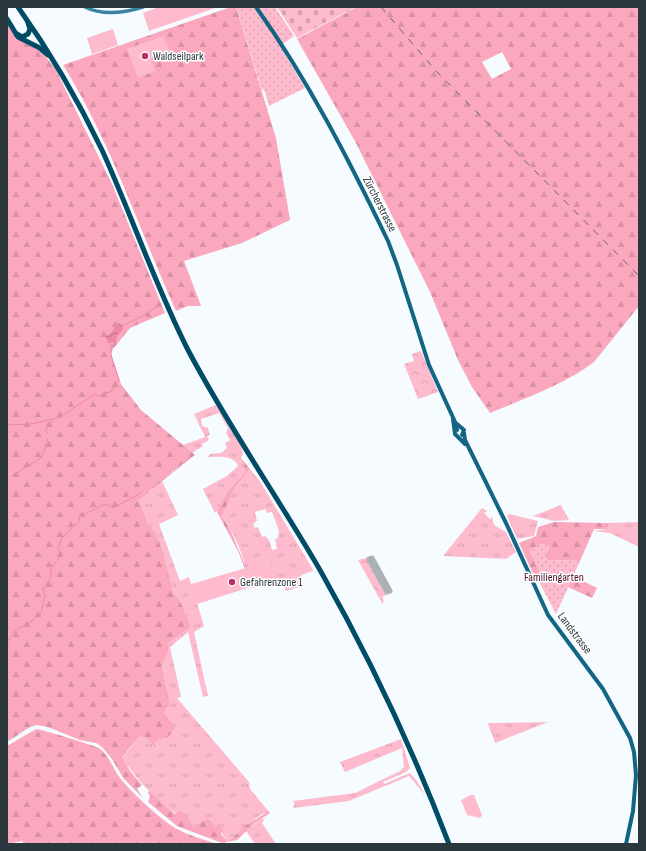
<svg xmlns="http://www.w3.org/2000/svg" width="646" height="851" viewBox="0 0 646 851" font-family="'Sofia Sans Condensed',sans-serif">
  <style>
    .grass { fill: url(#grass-tufts); fill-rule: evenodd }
    .forest { fill: url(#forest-firs); fill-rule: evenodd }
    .cemetery { fill: url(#cemetery-stones) }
    .park { fill: url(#park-crowns) }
    .garden { fill: url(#garden-dots) }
    .pitch { fill: #fdbbcd }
    .water { fill: url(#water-waves) }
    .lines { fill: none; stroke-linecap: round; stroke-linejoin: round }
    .stream { stroke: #ef88a8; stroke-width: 1 }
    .taxiway { stroke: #aab2b7; stroke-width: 5 }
    .secondary { stroke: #3983a3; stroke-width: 3.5 }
    .primary { stroke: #136584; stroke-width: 4 }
    .highway { stroke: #004b65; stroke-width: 5 }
    .rail { stroke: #5f6a6f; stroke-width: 1; stroke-dasharray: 7 7; stroke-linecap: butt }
    .poi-dot { fill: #bb3068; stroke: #fff; stroke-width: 1.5 }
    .labels { text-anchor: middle; stroke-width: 3; stroke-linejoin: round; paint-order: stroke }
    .poi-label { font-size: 12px; fill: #2a373d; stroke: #fff; text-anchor: start }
    .street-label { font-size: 12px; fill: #2a373d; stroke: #fff }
    .park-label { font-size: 12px; fill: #4e0f28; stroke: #fff }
  </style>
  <defs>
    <pattern id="grass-tufts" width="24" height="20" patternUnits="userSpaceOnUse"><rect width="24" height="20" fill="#fdbbcd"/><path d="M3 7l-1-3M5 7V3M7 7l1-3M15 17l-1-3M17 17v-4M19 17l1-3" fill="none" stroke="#d9a1b1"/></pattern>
    <pattern id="forest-firs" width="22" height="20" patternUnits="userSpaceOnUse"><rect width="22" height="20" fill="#fba7be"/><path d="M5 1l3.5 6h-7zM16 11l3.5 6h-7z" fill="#d790a4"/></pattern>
    <pattern id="cemetery-stones" width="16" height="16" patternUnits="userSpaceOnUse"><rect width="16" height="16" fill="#fdbbcd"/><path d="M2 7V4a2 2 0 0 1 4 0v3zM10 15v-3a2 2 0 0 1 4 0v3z" fill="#d9a1b1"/></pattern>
    <pattern id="park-crowns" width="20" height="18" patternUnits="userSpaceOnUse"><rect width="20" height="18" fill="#fdbbcd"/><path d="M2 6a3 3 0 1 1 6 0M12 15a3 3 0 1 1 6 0" fill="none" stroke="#d9a1b1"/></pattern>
    <pattern id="garden-dots" width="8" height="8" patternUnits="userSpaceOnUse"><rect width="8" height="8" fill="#fdbbcd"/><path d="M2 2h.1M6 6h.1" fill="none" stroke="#d9a1b1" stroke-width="1.8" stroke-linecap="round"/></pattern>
    <pattern id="water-waves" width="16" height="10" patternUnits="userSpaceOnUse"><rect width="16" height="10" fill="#ef88a8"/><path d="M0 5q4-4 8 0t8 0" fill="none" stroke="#c2708a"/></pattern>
  </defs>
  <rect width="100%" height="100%" fill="#f5fbff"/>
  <g class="grass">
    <path d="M216,405l25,41 2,8 -2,4 4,14 -18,20 -8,17 -4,4 -12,-24 24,-13 11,-10c-4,-11 -20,-9 -30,-9l2,-3 11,-1 6,-5 -2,-5 5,-3 -4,-7 2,-5 -9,-15 -18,6 1,7 6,2 2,7 -3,1 2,4 -7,4 1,2 -11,7 -9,-8 22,-8 -11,-23z"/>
    <path d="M250,469l11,14 51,85 1,3 -12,4 1,11 -16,5 -4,-11 -30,8 -2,-1c-4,-24 -13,-51 -28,-71l13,-28zM265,509l2,4 5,-1 7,19 -1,7 -3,1 2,10 -5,1 -3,-10 -4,-4 -3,1 -4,-10 -3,1 -2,-4 4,-3 -2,-9z"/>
    <path d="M162,481l16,34 -19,9 21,57 9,-4 15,49 -10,6 14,64 -5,1 -15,-65 -18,15 11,50 -4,1 72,84 1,7 19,23c-12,1 -30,23 -42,29l-9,-14 -3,-1 -7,-8 -14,10 -2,-5c-29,-15 -51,-38 -70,-65l17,-21c9,-2 12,6 17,13l1,-1 -2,-7 21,-15 -12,-14 6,-9 -8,-38 6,-13v-9l23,-17 -10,-23 -8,-12 -18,-60 -7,-9 -9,-22z"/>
    <polygon points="561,505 569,520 554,521 533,516"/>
    <polygon points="482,508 487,511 484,513 490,519 492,517 494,525 506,532 516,552 506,559 443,556"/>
    <polygon points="509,514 538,521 534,536 517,539 507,516"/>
    <polygon points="639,522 639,547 610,533 594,531 607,529 607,523"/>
    <polygon points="548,722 495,743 488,724 489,723"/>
    <polygon points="401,739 410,768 406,772 383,782 384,784 410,773 417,781 425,795 409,776 349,801 294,808 293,806 295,805 293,801 355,793 400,771 404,767 402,748 345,772 340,762"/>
    <polygon points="262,818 264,820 262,823 276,844 255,844 246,831"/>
  </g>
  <g class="forest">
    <path d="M231,7h5l40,131 14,82 -48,23 -58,18 17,45h-13l-12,5c-37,-82 -65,-169 -113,-246z"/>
    <path d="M357,7h138l3,2 1,-2h140v299l-45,56c-28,22 -71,37 -104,51l-18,-26 -14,-27 -28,-68 -74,-149 -59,-104zM502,52l9,17 -19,10 -10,-17z"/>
    <path d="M7,22l10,17 23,11 15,18 57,116 53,129 -35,15 -17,21 -2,5 10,30 20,26 54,45 -24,17 -32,29 9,22 7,9 6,15 12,45 8,11 10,24 -23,17v9l-6,13 8,38 -6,9 12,14 -9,11h-5l-7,4 2,8c-6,-5 -8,-15 -18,-13l-17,20 8,14 12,14 -5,4 6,9 -19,-19 -12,-20 -10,-12 -6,-4 -16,-3 -32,-13 -11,-2 -7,2 -23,15z"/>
    <polygon points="241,458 250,469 235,488 222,516 230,529 247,570 245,569 238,551 217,512 227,492 245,472"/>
    <polygon points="554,522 607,523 607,529 594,529 580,561 547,560 546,557 530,551 540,571 538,580 536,580 519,543 536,536 538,527"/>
    <polygon points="573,576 597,588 592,598 568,587"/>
    <path d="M36,729c5,0 59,17 63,19 10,7 14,21 21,30 11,14 40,41 55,50 13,7 29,12 43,16h-194l-2,-3 -15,3v-98z"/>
    <path d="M149,791l26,23 6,-3 8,8 5,8 14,-9 7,8h6l2,4 -2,4 6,7c8,-4 12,-10 18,-15 7,-5 16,-9 23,-15l2,2 -15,10 -18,17 -15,3 -45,-17 -29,-24 2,-6 -2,-4z"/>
  </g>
  <polygon class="cemetery" points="277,7 356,7 297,38"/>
  <g class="park">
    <polygon points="421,351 438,392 418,399 404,364 414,361 412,354"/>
    <polygon points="373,557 392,592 382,597 384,602 382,603 358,560"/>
  </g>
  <g class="garden">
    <polygon points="236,7 275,7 294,36 280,46 305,88 269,106 264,89 262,90"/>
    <polygon points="541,543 550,546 546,557 547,560 580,561 556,614 538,580 540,571 530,550"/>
  </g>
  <g class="pitch">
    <polygon points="159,7 218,7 149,31 143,13"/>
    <polygon points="113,29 118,45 92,54 87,38"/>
    <polygon points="163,36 170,52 151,59 155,71 138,78 127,49"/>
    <polygon points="270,561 276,579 194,605 188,585"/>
    <polygon points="471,795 474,795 482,815 480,818 467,815 461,800"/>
  </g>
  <polygon class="water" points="118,323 122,325 123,329 117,336 116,342 108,343 105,336 111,333"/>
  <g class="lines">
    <g class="stream">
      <polyline points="144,315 161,304"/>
      <polyline points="122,326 143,316"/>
      <polyline points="111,344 111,355 119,380 116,384"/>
      <polyline points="7,425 31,424 60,417 95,394 98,396 103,395 104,393 111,392 114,387"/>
      <polyline points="47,433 46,427 54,420"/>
      <polyline points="12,476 42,457 48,438"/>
      <polyline points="153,488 190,458"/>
      <polyline points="79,522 79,517 103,505 109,505 113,508 141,493"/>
      <path d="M7,643c9,-14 6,-13 22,-19l3,-4 9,-7 4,-18 -2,-6 8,-12c-2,-10 4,-15 11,-22l-4,-7 4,-10 12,-13 4,-1"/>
    </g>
    <polygon class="taxiway" points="372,558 390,591 387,592 369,559"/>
    <path class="secondary" d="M85,7c18,9 39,6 58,0"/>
    <g class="primary">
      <path d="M256,7c52,73 93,153 132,234l9,24 32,100 27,59 1,6"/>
      <polyline points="453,419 455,434 465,444"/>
      <polyline points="457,424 464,430 462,435"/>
      <polyline points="464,433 465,440 506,523 548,615 603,689 630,738 634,752 636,775 633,811 626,844"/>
    </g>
    <g class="highway">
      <path d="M18,7c32,45 60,93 84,143 30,66 53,135 86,200 40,76 89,146 132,220 50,88 93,180 129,274"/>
      <polyline points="7,19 18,37 40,48 48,55"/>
      <polyline points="17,34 22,37 28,34 30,29 28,23"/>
    </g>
    <polyline class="rail" points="381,7 436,71 639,276"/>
  </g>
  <g class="poi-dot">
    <circle cx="145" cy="56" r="4"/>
    <circle cx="232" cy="582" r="4"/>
  </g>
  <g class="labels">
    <g class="poi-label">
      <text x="153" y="60">Waldseilpark</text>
      <text x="240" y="586">Gefahrenzone 1</text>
    </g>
    <g class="street-label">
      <text transform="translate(380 204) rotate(63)" y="4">Zürcherstrasse</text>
      <text transform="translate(575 633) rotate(53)" y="4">Landstrasse</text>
    </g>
    <g class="park-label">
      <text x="554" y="581">Familiengarten</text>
    </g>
  </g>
  <rect width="646" height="851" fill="none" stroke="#2a373d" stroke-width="16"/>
</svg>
